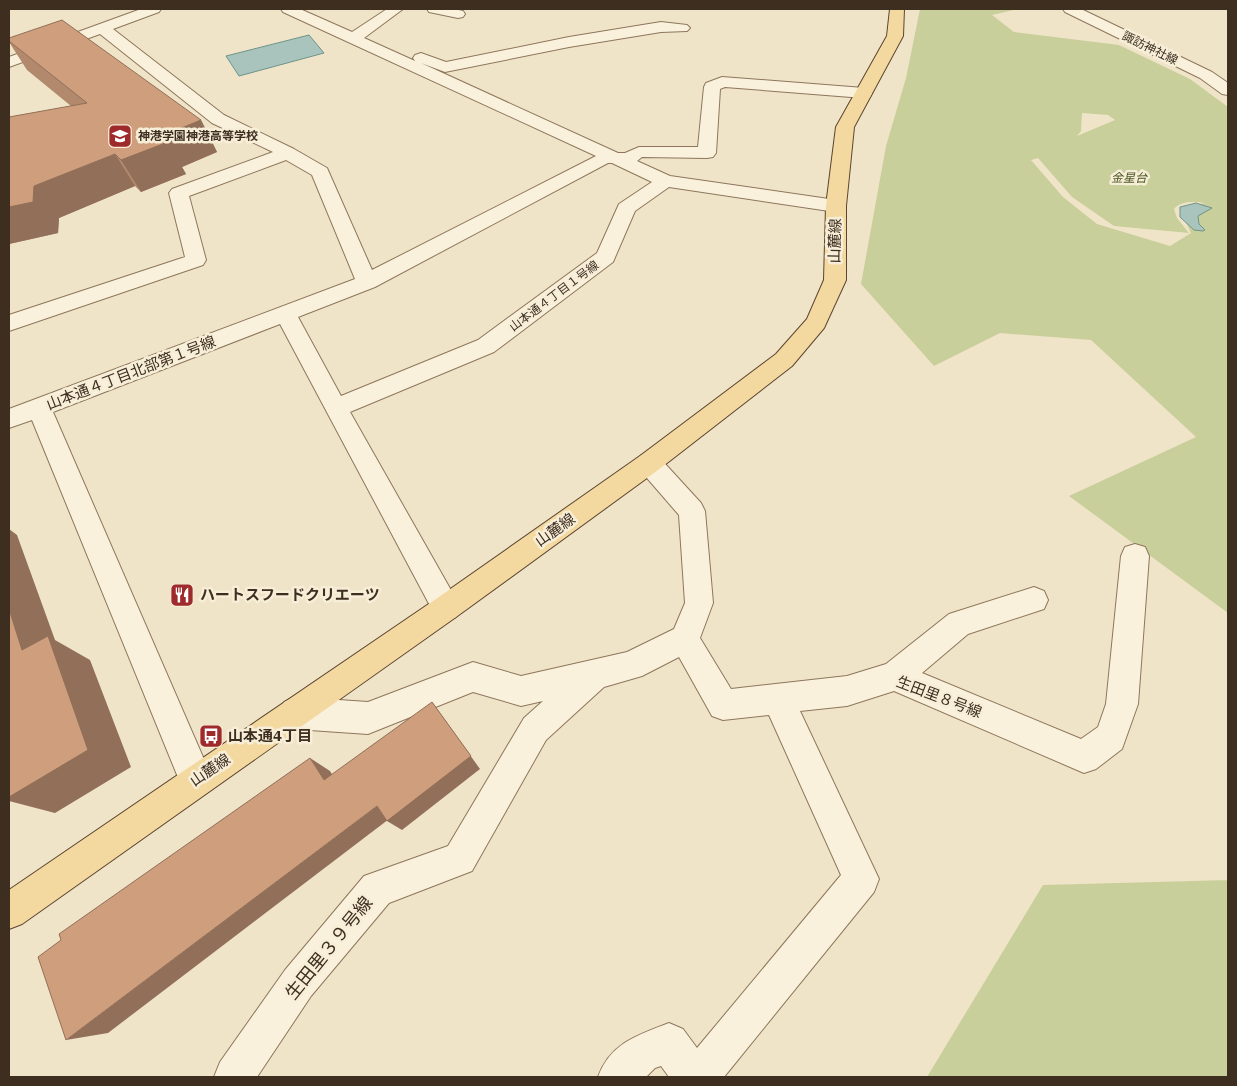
<svg xmlns="http://www.w3.org/2000/svg" width="1237" height="1086" viewBox="0 0 1237 1086" font-family="'IBM Plex Serif','Noto Sans JP',serif">
  <style>
    .green { fill: #c9cf9b; fill-rule: evenodd }
    .water { fill: #a9c4bc; stroke: #6f938a }
    .lines { fill: none; stroke-linecap: round; stroke-linejoin: round }
    .minor-casing { stroke: #8d765c; stroke-width: 2 }
    .major-casing { stroke: #5b4430; stroke-width: 2 }
    .minor { fill: #faf1dc; fill-rule: evenodd }
    .major { fill: #f3d9a0; fill-rule: evenodd }
    .wall { fill: #b2896c }
    .shaded-wall { fill: #916f58 }
    .building { fill: #cf9f7d; stroke: #916f58 }
    .labels { text-anchor: middle; stroke-width: 5; stroke-linejoin: round; paint-order: stroke }
    .far-street-label { font-size: 12px; fill: #3d2e20; stroke: #f7eed8 }
    .far-poi-label { font-size: 12px; font-weight: bold; fill: #3d2e20; stroke: #f7eed8; text-anchor: start }
    .far-park-label { font-size: 12px; font-style: italic; fill: #4d5a26; stroke: #f7eed8 }
    .street-label { font-size: 15px; fill: #3d2e20; stroke: #f7eed8 }
    .poi-label { font-size: 15px; font-weight: bold; fill: #3d2e20; stroke: #f7eed8; text-anchor: start }
    .near-street-label { font-size: 18px; fill: #3d2e20; stroke: #f7eed8 }
  </style>
  <rect width="100%" height="100%" fill="#f0e4c8"/>
  <g class="green">
    <path d="M920,9h98l-26,6 22,17 105,13 71,34 38,28v506l-159,-117 127,-59 -105,-97 -91,-7 -66,33 -73,-82 25,-138 20,-68zM1082,113l26,2 7,5 -38,16 4,-5zM1038,158l34,39 42,29 75,7 -12,-15 -3,-9c6,-8 21,-8 31,-6l-26,5 12,25 -21,13 -73,-22 -34,-27 -32,-37z"/>
    <polygon points="1228,879 1228,1077 927,1077 1043,885 1228,880"/>
  </g>
  <g class="water">
    <polygon points="309,35 324,53 239,76 226,56"/>
    <polygon points="1196,203 1212,208 1198,216 1199,224 1205,230 1203,231 1194,230 1180,217 1180,207"/>
  </g>
  <g class="lines">
    <g class="minor-casing">
      <g id="minor">
        <path d="M141,9h20l-2,3 -46,17 111,86 70,34 33,19 45,102 224,-114 -313,-144 -2,-3h19l52,23 35,-23h16l-39,29 51,23 -2,-3 2,-3 6,-2 25,9 123,-25 92,-15 26,3 3,3 -3,3 -26,1 -92,15 -124,25 -24,-9 197,90h7l14,-6h59l6,-60 2,-4 16,-6 142,11 6,1 2,4 -2,4 -6,1 -139,-11 -5,2 -4,64 -3,4 -6,1 -65,-1 -5,4 33,15 166,24 7,2 3,4 -3,4 -7,2 -167,-25 -34,24 -22,51 -119,90 -144,60 106,187 5,9 -5,9 -10,4 -10,-4 -156,-293 -227,88 160,368 -5,12 -12,5 -12,-5 -152,-372 -23,8v-19l346,-130 -43,-104 -26,-15 -97,36 17,64 -3,5 -194,66v-16l176,-58 -16,-64 3,-4 101,-37 -61,-29 -112,-89 -91,33v-10zM608,163h4l40,19 -33,22 -22,49 -119,87 -137,56 -43,-79 77,-30z"/>
        <polygon points="427,9 454,9 463,11 465,14 463,17 458,18 429,12"/>
        <polygon points="1063,9 1081,9 1212,72 1228,83 1228,95 1222,94 1200,78 1065,12"/>
        <path d="M649,453l9,3 43,47 4,8 8,92 -13,35 31,51 116,-13 39,-12 63,-50 85,-27 10,4 4,9 -4,9 -76,25 -46,39 159,66 17,-12 8,-23 15,-148 4,-9 10,-3 10,3 4,9 -11,148 -16,45 -26,20 -12,4 -190,-82 -47,15 -47,5 79,168 -5,13 -150,185h-55l-8,-11 -6,2 -9,9h-48c12,-34 40,-42 71,-54l14,6 14,19 144,-173 -72,-160 -46,5 -11,-4 -33,-59 -37,19 -38,11 -58,53 -74,131 -83,32 -78,93 -54,81h-43l6,-15 65,-92 79,-94 84,-30 76,-128 19,-17 -22,5 -48,-14 -105,42 -73,-5 -11,-5 -5,-11 5,-11 11,-5 73,5 105,-40 48,14 106,-24 47,-23 11,-26 -6,-88 -39,-45 -4,-7 4,-7z"/>
      </g>
    </g>
    <g class="major-casing">
      <polygon id="major" points="890,9 904,9 903,36 854,127 846,206 846,280 824,328 792,366 658,470 456,617 22,924 9,929 9,890 436,599 640,456 776,354 807,319 824,280 826,206 836,127 887,36"/>
    </g>
    <use href="#minor" class="minor"/>
    <use href="#major" class="major"/>
  </g>
  <polygon class="wall" points="9,38 201,120 217,152 182,167 186,174 141,192 135,186 59,218 58,233 9,244 71,106 27,70 9,42"/>
  <g class="shaded-wall">
    <polygon points="201,120 217,152 182,167 186,174 141,192 121,160 162,136"/>
    <polygon points="115,154 135,186 59,218 58,233 9,244 9,207 34,186"/>
    <polygon points="9,529 17,535 55,640 90,660 131,767 55,813 9,801"/>
    <polygon points="432,702 480,769 402,830 387,821"/>
    <polygon points="310,758 330,771 343,792 324,780"/>
    <polygon points="377,806 393,816 108,1033 66,1040"/>
  </g>
  <g class="building">
    <polygon points="62,20 201,120 162,136 168,142 121,160 115,154 34,186 33,202 9,207 9,117 87,103 9,41 9,38"/>
    <polygon points="9,609 22,650 48,636 88,750 9,797"/>
    <polygon points="432,702 471,756 387,821 377,806 66,1040 38,957 61,940 59,934 310,758 324,780"/>
  </g>
  <defs>
    <g id="school-square" transform="scale(1.25)"><rect x="-9" y="-9" width="18" height="18" rx="4" fill="#9e2a2b" stroke="#f7eed8"/><path d="M0-5L7-2L0 1L-7-2ZM-4 1L0 2.5L4 1V4Q0 6-4 4Z" fill="#fff"/></g>
    <g id="restaurant-square" transform="scale(1.25)"><rect x="-9" y="-9" width="18" height="18" rx="4" fill="#9e2a2b" stroke="#f7eed8"/><path d="M-5-6h1v4h1v-4h1v4h1v-4h1v5L-1.5 .5V6h-2V.5L-5-1ZM5-6V6H3V1.5H1.5Q1.5-4 5-6Z" fill="#fff"/></g>
    <g id="bus-square" transform="scale(1.25)"><rect x="-9" y="-9" width="18" height="18" rx="4" fill="#9e2a2b" stroke="#f7eed8"/><path d="M-5-6H5V4H4V6H2V4H-2V6H-4V4H-5ZM-3.5-4V0h7V-4ZM-3.5 1.2v1.5H-2V1.2ZM2 1.2v1.5H3.5V1.2Z" fill="#fff"/></g>
  </defs>
  <g fill-rule="evenodd">
    <use href="#school-square" x="120" y="136"/>
    <use href="#restaurant-square" x="182" y="595"/>
    <use href="#bus-square" x="211" y="736"/>
  </g>
  <g class="labels">
    <g class="far-street-label">
      <text transform="translate(1150 48) rotate(26)" y="4">諏訪神社線</text>
      <text transform="translate(554 296) rotate(-37)" y="4">山本通４丁目１号線</text>
    </g>
    <g class="far-poi-label">
      <text x="138" y="140">神港学園神港高等学校</text>
    </g>
    <g class="far-park-label">
      <text x="1129" y="182">金星台</text>
    </g>
    <g class="street-label">
      <text transform="translate(835 241) rotate(-89)" y="5">山麓線</text>
      <text transform="translate(131 373) rotate(-21)" y="5">山本通４丁目北部第１号線</text>
      <text transform="translate(555 530) rotate(-35)" y="5">山麓線</text>
      <text transform="translate(939 697) rotate(21)" y="5">生田里８号線</text>
      <text transform="translate(210 770) rotate(-34)" y="5">山麓線</text>
    </g>
    <g class="poi-label">
      <text x="200" y="600">ハートスフードクリエーツ</text>
      <text x="228" y="741">山本通4丁目</text>
    </g>
    <g class="near-street-label">
      <text transform="translate(329 948) rotate(-51)" y="6">生田里３９号線</text>
    </g>
  </g>
  <rect width="1237" height="1086" fill="none" stroke="#3d2e20" stroke-width="20"/>
</svg>
